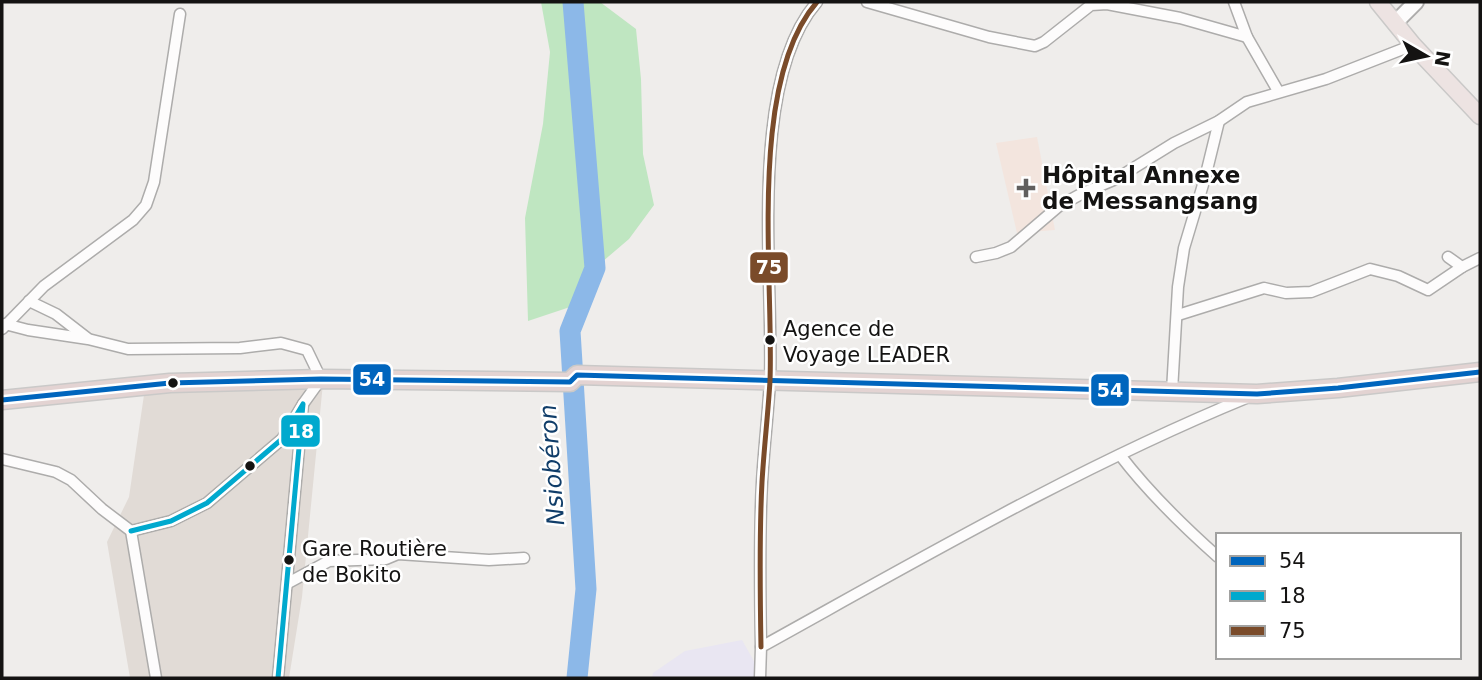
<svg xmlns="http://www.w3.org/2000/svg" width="1482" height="680" viewBox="0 0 1482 680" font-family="'DejaVu Sans',sans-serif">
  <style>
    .built { fill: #e1dbd6 }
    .education { fill: #e9e6f2 }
    .medical { fill: #f3e5de }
    .green { fill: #bfe6c1 }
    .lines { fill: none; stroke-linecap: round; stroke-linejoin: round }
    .river { stroke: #8cb8e8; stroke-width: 21 }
    .street-casing { stroke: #adacab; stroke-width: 13 }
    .secondary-casing { stroke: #adacab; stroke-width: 18 }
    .primary-casing { stroke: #cac9c8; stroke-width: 19 }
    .highway-casing { stroke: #cac9c8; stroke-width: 21 }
    .street { stroke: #fdfcfc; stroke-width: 10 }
    .secondary { stroke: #fdfcfc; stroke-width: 14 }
    .primary { stroke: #ede3e2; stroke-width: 16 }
    .highway { stroke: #e3d3d2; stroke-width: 18 }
    .bus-1-casing { stroke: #fff; stroke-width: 10 }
    .bus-2-casing { stroke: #fff; stroke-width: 10 }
    .bus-3-casing { stroke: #fff; stroke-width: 10 }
    .bus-1 { stroke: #0065bd; stroke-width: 5 }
    .bus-2 { stroke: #00a9ce; stroke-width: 5 }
    .bus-3 { stroke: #7a4b2a; stroke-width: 5 }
    .poi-dot { fill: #615f5e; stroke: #fff; stroke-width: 2.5 }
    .bus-dot { fill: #141312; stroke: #fff; stroke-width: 2.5 }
    .labels { text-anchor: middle; stroke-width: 5; stroke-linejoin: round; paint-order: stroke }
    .bus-label { font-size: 21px; fill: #141312; stroke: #fff; text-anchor: start }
    .poi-label { font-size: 23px; font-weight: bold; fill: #141312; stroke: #fff; text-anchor: start }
    .water-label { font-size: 24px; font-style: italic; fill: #103d69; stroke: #fff }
    .line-badge { stroke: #fff; stroke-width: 2.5 }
    .badge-label { font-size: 19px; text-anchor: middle; font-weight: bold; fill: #fff }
  </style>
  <rect width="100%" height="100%" fill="#efedeb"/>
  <polygon class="built" points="323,383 302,597 289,678 130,678 107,542 129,497 145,388"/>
  <polygon class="education" points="742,640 755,663 755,678 652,678 653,673 685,651"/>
  <polygon class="medical" points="1037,137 1055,230 1017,233 996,143"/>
  <polygon class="green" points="541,2 600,2 636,29 641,79 643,154 654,205 629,239 595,268 594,299 528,321 525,218 543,124 550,52"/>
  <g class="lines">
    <polyline class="river" points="573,2 595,268 570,331 586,589 577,678"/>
    <g class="street-casing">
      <g id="street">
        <polyline points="867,2 989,37 1035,46 1044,42 1091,5 1107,4 1180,18 1247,37"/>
        <polyline points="1234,2 1247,37 1278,91"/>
        <polyline points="976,257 996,253 1011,247 1059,206 1083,193 1116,179 1174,143 1219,121 1247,102 1326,79 1413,45"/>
        <polyline points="1448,257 1462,267 1480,258"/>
        <polyline points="29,301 56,314 87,338"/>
        <polyline points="1178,315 1264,288 1286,293 1311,292 1370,269 1398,276 1428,290 1462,267"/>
        <polyline points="5,324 28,330 88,339 128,349 240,348 281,343 307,350 321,379 303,404"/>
        <polyline points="2,329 44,286 133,220 146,205 154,182 180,14"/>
        <polyline points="1172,391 1178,287 1184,248 1205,178 1219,121"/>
        <path d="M1120,455c29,38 62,70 98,102"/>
        <polyline points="2,459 56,472 71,480 102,509 131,531 156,678"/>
        <polyline points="131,531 171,521 207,503 282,439 303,404 278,678"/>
        <polyline points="288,583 329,561 386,559 398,554 489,560 524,558"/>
        <path d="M761,647c-1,-55 -2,-110 1,-165 2,-34 6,-68 8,-101 4,-103 -23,-299 47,-379"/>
        <path d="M760,678l1,-31c159,-88 317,-180 485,-249"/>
      </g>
    </g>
    <g class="secondary-casing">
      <polyline id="secondary" points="1395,23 1416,2"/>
    </g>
    <g class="primary-casing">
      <polyline id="primary" points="1378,2 1413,45 1480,116"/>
    </g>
    <g class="highway-casing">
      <polyline id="highway" points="2,400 170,383 321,379 570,382 577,375 1257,394 1338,388 1480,372"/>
    </g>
    <use href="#street" class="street"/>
    <use href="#secondary" class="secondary"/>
    <use href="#primary" class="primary"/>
    <use href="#highway" class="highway"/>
    <g class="bus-1-casing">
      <polyline id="bus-1" points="2,400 170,383 321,379 570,382 577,375 1257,394 1338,388 1480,372"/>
    </g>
    <g class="bus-2-casing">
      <polyline id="bus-2" points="131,531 171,521 207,503 282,439 303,404 278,678"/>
    </g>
    <g class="bus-3-casing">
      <path id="bus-3" d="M761,647c-1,-55 -2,-110 1,-165 2,-34 6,-68 8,-101 4,-103 -23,-299 47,-379"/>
    </g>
    <use href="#bus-1" class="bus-1"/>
    <use href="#bus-2" class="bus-2"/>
    <use href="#bus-3" class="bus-3"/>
  </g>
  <path class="poi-dot" d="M1022.5 177.5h7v7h7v7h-7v7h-7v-7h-7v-7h7z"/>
  <g class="bus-dot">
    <circle cx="770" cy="340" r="6"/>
    <circle cx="173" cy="383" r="6"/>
    <circle cx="250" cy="466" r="6"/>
    <circle cx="289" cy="560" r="6"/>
  </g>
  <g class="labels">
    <g class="bus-label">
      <text x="783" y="336">Agence de<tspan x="783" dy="26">Voyage LEADER</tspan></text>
      <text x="302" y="556">Gare Routière<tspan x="302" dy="26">de Bokito</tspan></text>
    </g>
    <g class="poi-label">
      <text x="1042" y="183">Hôpital Annexe<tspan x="1042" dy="26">de Messangsang</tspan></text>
    </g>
    <g class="water-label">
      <text transform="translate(552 465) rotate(-94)" y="8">Nsiobéron</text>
    </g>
  </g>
  <g class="line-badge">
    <rect x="749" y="251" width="40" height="33" rx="7" fill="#7a4b2a"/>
    <rect x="352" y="363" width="40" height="33" rx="7" fill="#0065bd"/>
    <rect x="1090" y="373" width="40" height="34" rx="7" fill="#0065bd"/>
    <rect x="280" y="414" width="41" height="34" rx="7" fill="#00a9ce"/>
  </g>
  <g class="badge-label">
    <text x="769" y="274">75</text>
    <text x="372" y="386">54</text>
    <text x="1110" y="397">54</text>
    <text x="301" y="438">18</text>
  </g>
  <rect width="1482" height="680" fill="none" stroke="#141312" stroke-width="7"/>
  <rect x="1216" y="533" width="245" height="126" fill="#ffffff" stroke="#a1a1a0" stroke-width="2"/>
  <rect x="1230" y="556" width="35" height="10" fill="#0065bd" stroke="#a1a1a0" stroke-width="2"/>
  <text x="1279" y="568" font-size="21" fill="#141312">54</text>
  <rect x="1230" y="591" width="35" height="10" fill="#00a9ce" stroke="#a1a1a0" stroke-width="2"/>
  <text x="1279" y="603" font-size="21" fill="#141312">18</text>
  <rect x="1230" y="626" width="35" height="10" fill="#7a4b2a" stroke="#a1a1a0" stroke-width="2"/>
  <text x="1279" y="638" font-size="21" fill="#141312">75</text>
  <g transform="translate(1426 56) rotate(99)" stroke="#ffffff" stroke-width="5" paint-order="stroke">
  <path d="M0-5L12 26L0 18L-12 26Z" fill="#141312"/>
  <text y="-10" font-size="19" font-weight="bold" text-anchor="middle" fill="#141312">N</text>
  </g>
</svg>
